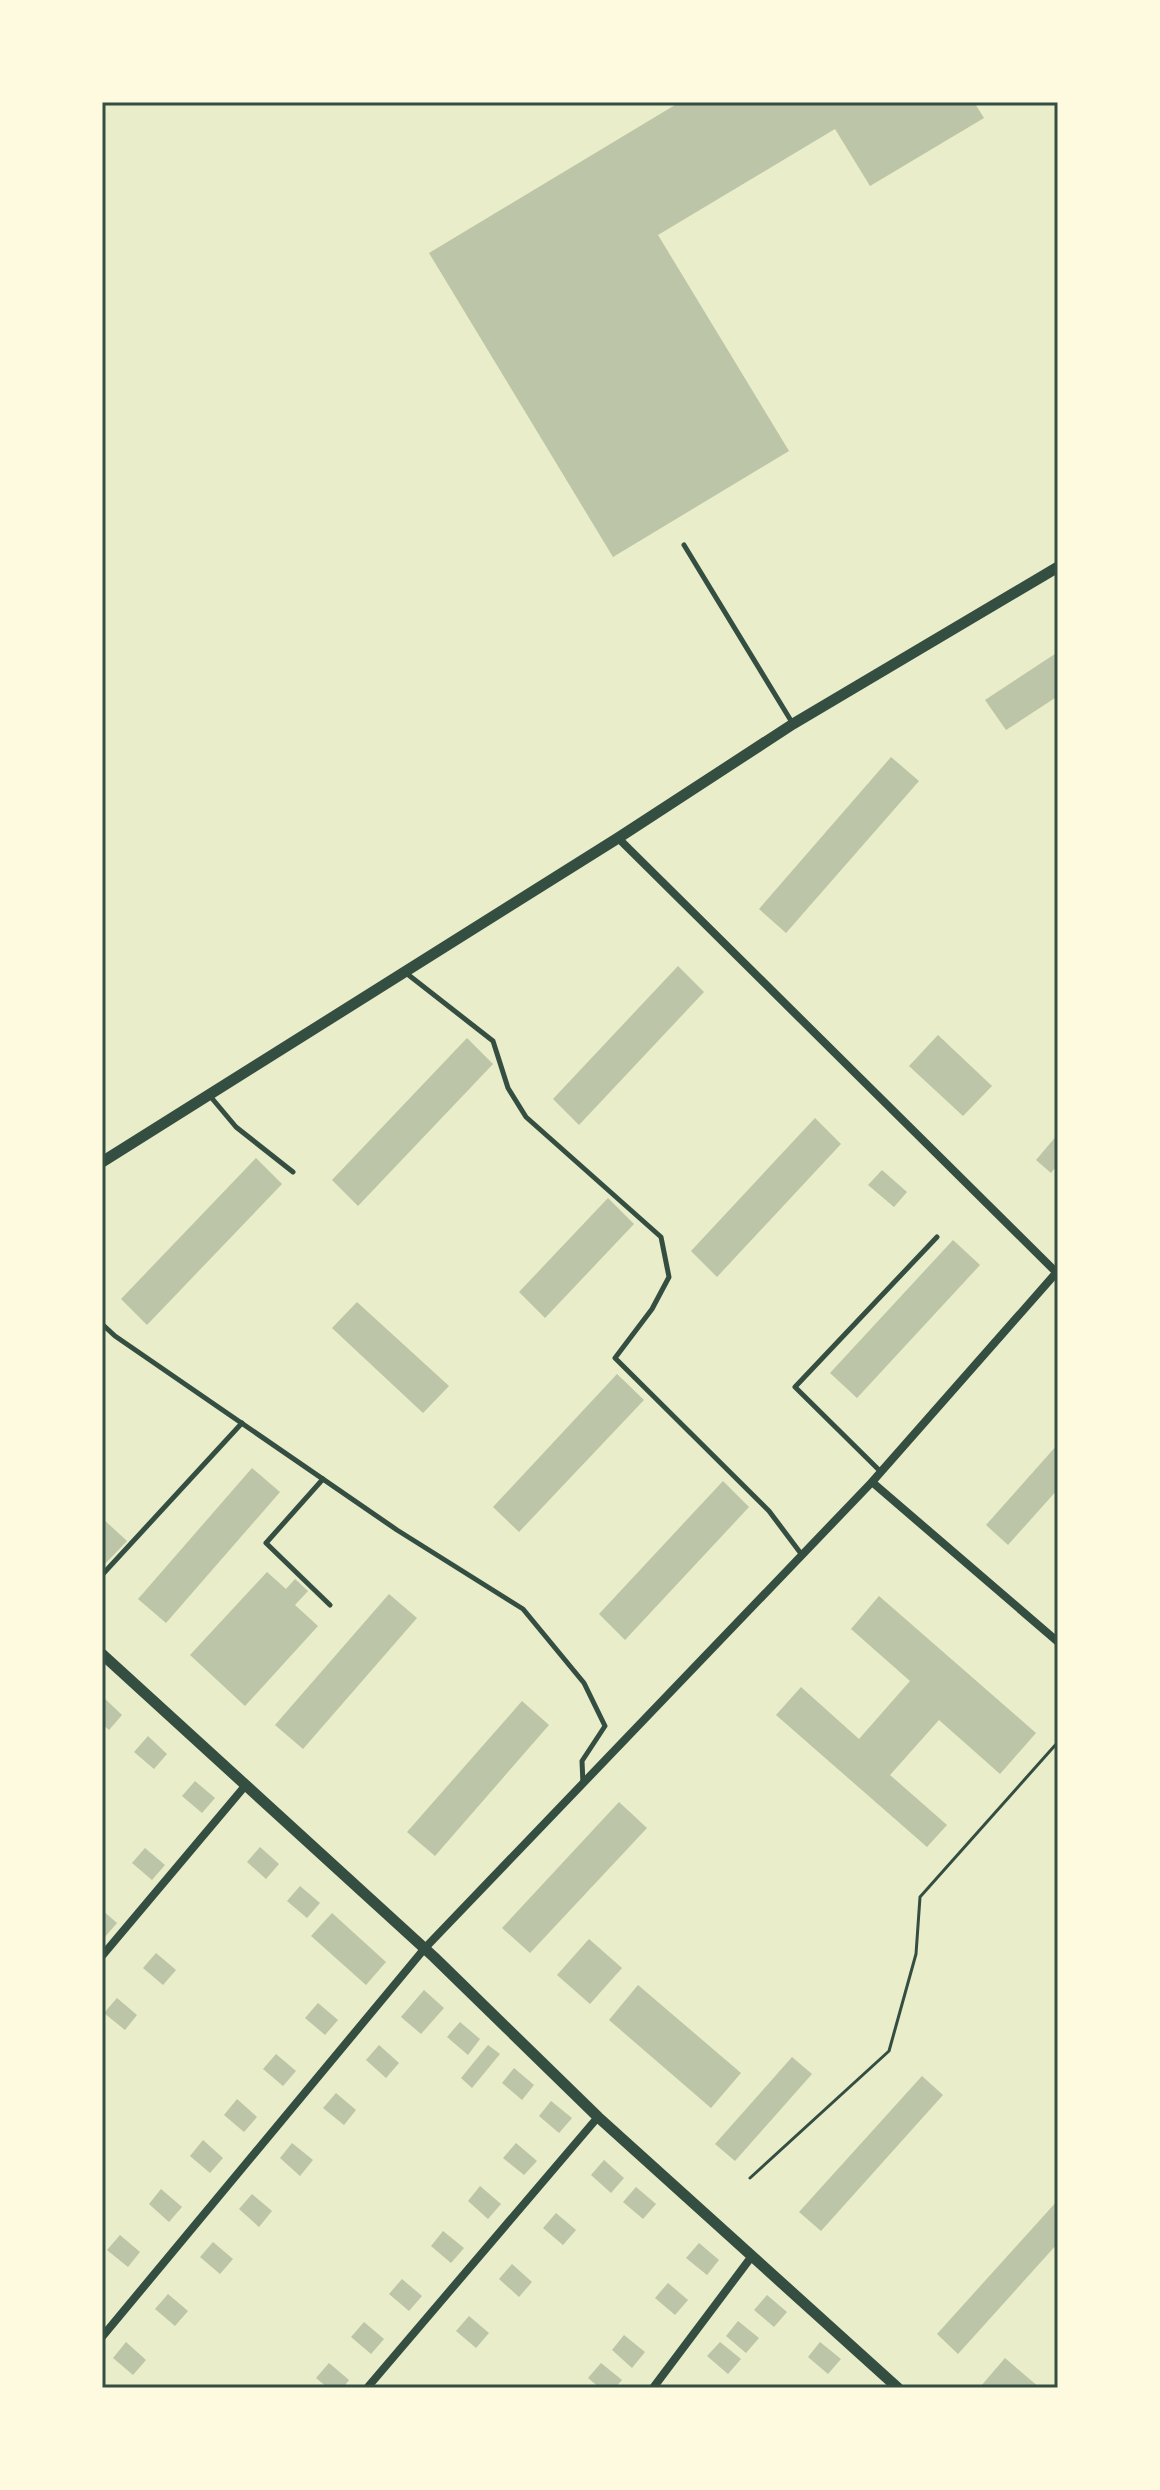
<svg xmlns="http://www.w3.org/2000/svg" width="1160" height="2490" viewBox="0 0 1160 2490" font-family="'Open Sans',sans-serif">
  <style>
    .building { fill: #bcc5a7 }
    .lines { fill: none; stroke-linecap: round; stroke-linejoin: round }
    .path { stroke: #344e41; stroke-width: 3 }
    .service { stroke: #344e41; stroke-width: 5 }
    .minor { stroke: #344e41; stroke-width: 8 }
    .tertiary { stroke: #344e41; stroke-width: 11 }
    .neatline { fill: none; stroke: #344e41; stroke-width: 3 }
  </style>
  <rect width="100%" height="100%" fill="#e9edc9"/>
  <g class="building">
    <polygon points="680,102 974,102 984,118 870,186 835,129 658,235 789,451 613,557 429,253"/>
    <polygon points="1058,652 1058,696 1006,730 985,700"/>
    <polygon points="891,757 919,781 786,933 759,909"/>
    <polygon points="678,966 704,992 579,1125 553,1099"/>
    <polygon points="938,1035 992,1086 963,1116 909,1066"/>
    <polygon points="467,1038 493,1064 358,1206 332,1180"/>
    <polygon points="815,1118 841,1144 717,1277 691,1251"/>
    <polygon points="1058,1134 1058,1164 1051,1173 1036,1160"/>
    <polygon points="256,1158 282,1184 147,1325 121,1299"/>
    <polygon points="882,1170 907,1192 894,1207 868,1185"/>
    <polygon points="608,1198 634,1224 545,1318 519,1292"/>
    <polygon points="953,1240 980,1265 857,1398 830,1373"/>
    <polygon points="357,1302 449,1386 423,1413 332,1328"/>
    <polygon points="617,1374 644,1400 519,1532 493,1507"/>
    <polygon points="1058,1444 1058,1489 1008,1545 986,1525"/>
    <polygon points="252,1468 280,1492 166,1623 138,1599"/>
    <polygon points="723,1481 749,1507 625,1640 599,1614"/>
    <polygon points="102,1518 127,1541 102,1567"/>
    <polygon points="267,1572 286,1589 295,1579 308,1591 295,1605 318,1626 245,1706 190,1655"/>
    <polygon points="389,1594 417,1618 303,1749 275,1725"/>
    <polygon points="879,1596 1036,1733 1000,1774 939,1720 890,1775 947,1825 927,1847 776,1715 801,1687 859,1739 910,1681 851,1629"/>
    <polygon points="102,1696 122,1715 109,1730 102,1724"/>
    <polygon points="522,1701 549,1725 435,1856 407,1832"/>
    <polygon points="148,1736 167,1754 154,1769 134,1752"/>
    <polygon points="195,1781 215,1798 202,1813 182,1796"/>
    <polygon points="619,1802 647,1828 530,1953 502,1928"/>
    <polygon points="260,1847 279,1864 266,1879 247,1862"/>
    <polygon points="145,1848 165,1865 152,1880 132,1863"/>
    <polygon points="300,1886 320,1903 307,1918 287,1901"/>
    <polygon points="102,1910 117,1923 104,1938 102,1936"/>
    <polygon points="332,1913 386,1962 366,1985 311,1936"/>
    <polygon points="589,1939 622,1968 590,2004 557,1975"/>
    <polygon points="156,1953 176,1970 163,1985 143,1968"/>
    <polygon points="638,1985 741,2073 711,2108 609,2020"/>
    <polygon points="424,1990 444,2008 421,2034 401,2017"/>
    <polygon points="117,1998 137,2015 125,2030 104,2013"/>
    <polygon points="318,2003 338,2020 325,2035 305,2018"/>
    <polygon points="460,2022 480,2039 468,2055 447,2037"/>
    <polygon points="379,2045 399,2063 386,2078 366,2060"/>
    <polygon points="488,2045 500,2054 472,2088 461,2078"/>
    <polygon points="276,2054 296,2071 283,2086 263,2069"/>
    <polygon points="792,2057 812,2074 735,2161 715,2144"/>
    <polygon points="514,2068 534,2085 522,2100 502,2083"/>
    <polygon points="922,2076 943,2095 821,2231 799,2212"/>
    <polygon points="336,2093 356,2110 344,2125 323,2108"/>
    <polygon points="237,2099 257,2117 244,2132 224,2115"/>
    <polygon points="551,2101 572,2118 559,2133 539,2116"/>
    <polygon points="203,2140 223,2158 210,2173 190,2156"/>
    <polygon points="292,2143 313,2160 300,2176 280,2158"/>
    <polygon points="516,2143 537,2161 524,2175 503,2158"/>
    <polygon points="604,2160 624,2178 611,2193 591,2175"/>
    <polygon points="480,2186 501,2204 488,2219 468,2201"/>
    <polygon points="636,2187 656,2204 643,2219 623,2202"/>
    <polygon points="161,2189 182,2207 169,2222 149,2204"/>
    <polygon points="252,2194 272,2211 259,2227 239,2209"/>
    <polygon points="1058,2200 1058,2243 958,2354 937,2334"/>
    <polygon points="556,2213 576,2230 563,2245 543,2228"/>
    <polygon points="443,2231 464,2248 451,2263 431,2246"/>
    <polygon points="120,2235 140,2252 128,2267 107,2250"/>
    <polygon points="213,2242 233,2259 220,2274 200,2257"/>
    <polygon points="699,2243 719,2260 707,2275 686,2258"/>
    <polygon points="512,2264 532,2282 519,2297 499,2279"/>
    <polygon points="402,2279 422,2296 409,2311 389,2294"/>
    <polygon points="668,2283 688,2300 675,2315 655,2298"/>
    <polygon points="168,2294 188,2311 175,2326 155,2309"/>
    <polygon points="767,2295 787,2312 774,2327 754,2310"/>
    <polygon points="469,2316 489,2333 476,2348 456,2331"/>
    <polygon points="738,2321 759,2338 746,2353 726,2336"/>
    <polygon points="364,2322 384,2339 371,2354 351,2337"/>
    <polygon points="624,2335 645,2352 632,2368 612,2350"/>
    <polygon points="126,2342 146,2360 133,2375 113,2358"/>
    <polygon points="720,2342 741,2359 728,2374 707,2356"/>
    <polygon points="820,2342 841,2359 828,2374 808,2357"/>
    <polygon points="1005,2358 1040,2388 984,2388 981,2386"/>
    <polygon points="329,2363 349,2380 343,2388 328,2388 316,2378"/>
    <polygon points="601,2363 622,2380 615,2388 600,2388 588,2378"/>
  </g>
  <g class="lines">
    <polyline class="path" points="750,2178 889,2051 916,1954 920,1897 1058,1742"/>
    <g class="service">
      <polyline points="684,545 793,724"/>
      <polyline points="406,973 493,1041 508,1088 526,1117 661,1237 669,1277 652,1309 615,1358 769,1511 802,1555"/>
      <polyline points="210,1096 236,1127 293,1172"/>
      <polyline points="102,1324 115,1336 397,1530 523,1609 584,1683 605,1726 582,1761 583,1784"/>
      <polyline points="881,1472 795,1387 937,1237"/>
      <polyline points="323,1479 266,1543 330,1605"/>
      <polyline points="102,1575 242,1423"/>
    </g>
    <g class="minor">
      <polyline points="618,838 1058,1274"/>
      <polyline points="872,1482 1058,1642"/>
      <polyline points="102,1956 245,1786"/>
      <polyline points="102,2337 425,1948 872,1482 1056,1273"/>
      <polyline points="367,2388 598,2117"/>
      <polyline points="653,2388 752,2256"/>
    </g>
    <g class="tertiary">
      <polyline points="102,1162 618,838 793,724 1058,567"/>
      <polyline points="102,1654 434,1957 598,2117 898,2388"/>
    </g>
  </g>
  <rect width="1160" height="2490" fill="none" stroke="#fefae0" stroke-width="208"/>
  <rect x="104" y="104" width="952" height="2282" class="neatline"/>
</svg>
